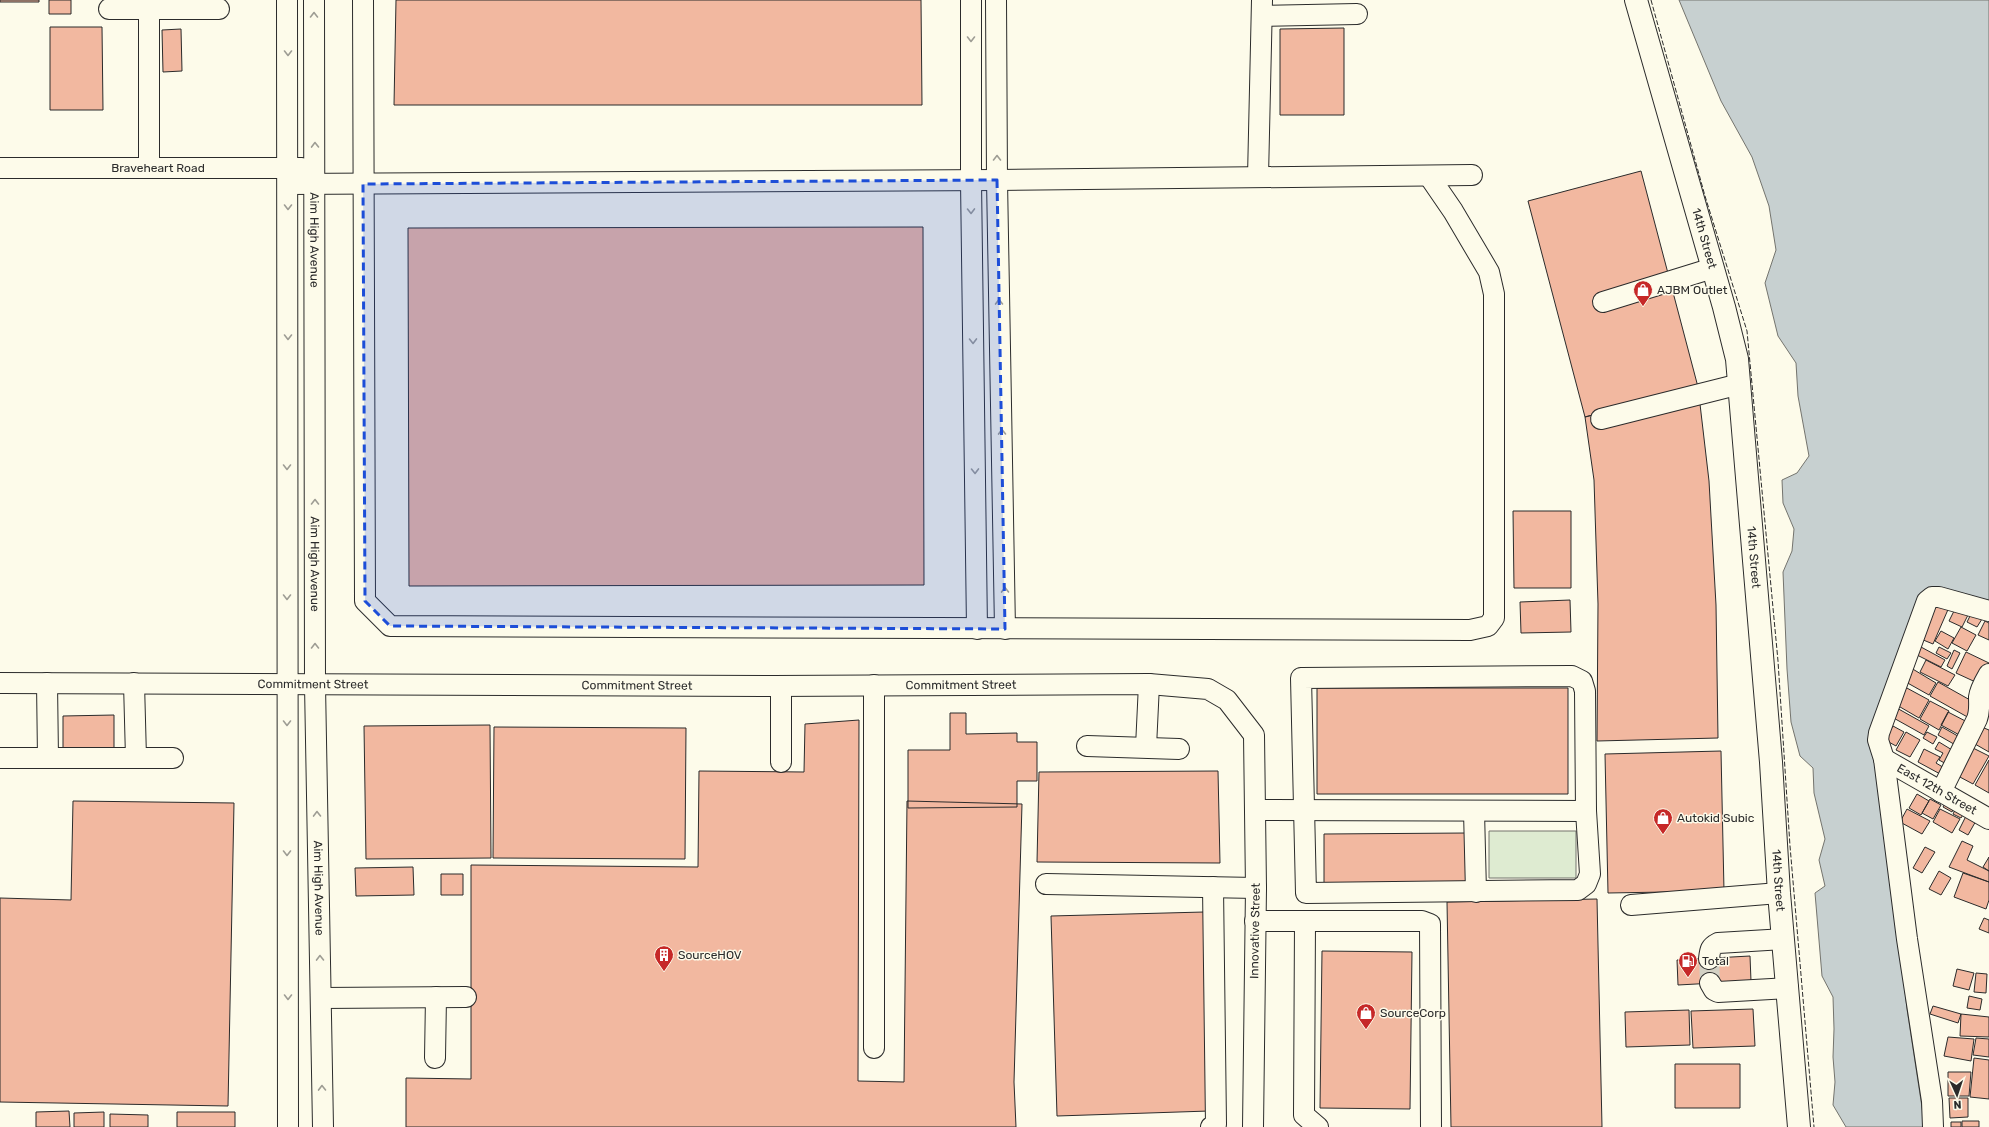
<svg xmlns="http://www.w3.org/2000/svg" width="1989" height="1127" font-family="Rubik,sans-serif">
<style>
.green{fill:#deebd1;stroke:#74746e}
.water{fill:#c7d0d0;stroke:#74746e}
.building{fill:#f2b8a0;stroke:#2b2b2b}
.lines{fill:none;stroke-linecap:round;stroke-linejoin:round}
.minor-tunnel{stroke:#d3d1c4;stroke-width:20;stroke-dasharray:20 10;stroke-linecap:butt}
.minor-casing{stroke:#2b2b2b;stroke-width:22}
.major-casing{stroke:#2b2b2b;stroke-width:24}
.minor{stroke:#fdfbea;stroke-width:20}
.major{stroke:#fdfbea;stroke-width:22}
.fence{stroke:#2b2b2b;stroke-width:1;stroke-dasharray:5 2;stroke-linecap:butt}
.oneway{stroke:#9e9d94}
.marked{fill:#1d4ed8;fill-opacity:0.2;stroke:#1d4ed8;stroke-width:3;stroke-dasharray:8 5;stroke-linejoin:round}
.labels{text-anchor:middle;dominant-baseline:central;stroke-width:3;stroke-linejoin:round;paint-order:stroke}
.street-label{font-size:12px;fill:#2b2b2b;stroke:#fdfbea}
.poi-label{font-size:12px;fill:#2b2b2b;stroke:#fdfbea;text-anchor:start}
</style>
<rect width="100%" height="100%" fill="#fdfbea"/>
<path class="green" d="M1489,831H1576V878H1489Z"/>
<path class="water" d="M1679,0H1989V602L1930,591L1883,726L1900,943L1907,1009L1925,1127H1846L1833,1105L1835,1082L1833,1057L1834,1029L1833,997L1822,976L1815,893L1825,886L1819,860L1825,839L1814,793L1813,768L1800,756L1791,722L1787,669L1783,572L1792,551L1794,529L1783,503L1782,480L1797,473L1809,456L1798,396L1796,363L1778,336L1765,283L1776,250L1769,206L1752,157L1721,101Z"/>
<path class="building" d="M0,0H39V2H0Z
M49,0H71V14H49Z
M396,0H921L922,105H394Z
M50,27H102L103,110H50Z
M1344,28V115H1280V29Z
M181,29L182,71L163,72L162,30Z
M1641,171L1698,387L1585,417L1528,201Z
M923,227L924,585L409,586L408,228Z
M1698,387L1709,481L1716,605L1718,738L1597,741L1598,604L1594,480L1585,417Z
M1513,511H1571V588H1514Z
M1934,597L1950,605L1933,644L1916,637Z
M1570,600L1571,632L1521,633L1520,602Z
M1957,605L1970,611L1962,627L1949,621Z
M1971,614L1982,619L1977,627L1967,622Z
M1985,621L1989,623V640L1978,635Z
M1961,627L1976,635L1967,651L1952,643Z
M1941,631L1954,638L1948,649L1935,641Z
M1921,647L1945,660L1941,667L1917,655Z
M1939,647L1951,653L1947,659L1936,653Z
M1954,650L1960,653L1952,669L1947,666Z
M1966,652L1989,663V671L1982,685L1956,673Z
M1926,660L1955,675L1948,686L1920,672Z
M1911,668L1936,683L1929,695L1904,681Z
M1938,682L1979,705L1971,719L1930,696Z
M1905,687L1929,700L1919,718L1895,704Z
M1317,688H1568V794H1317Z
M1930,701L1949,711L1939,730L1920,719Z
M1895,707L1929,726L1924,735L1890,716Z
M1948,712L1973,725L1965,738L1941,725Z
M950,713H966V734L1017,733V742H1037V781H1017V807L908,808V750H950Z
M114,715V751L63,752V716Z
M859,720L858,1081L904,1082L907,801L1022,804L1014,1082L1016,1127H406V1078L471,1079V865L698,867L699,771L804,772L805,724Z
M490,725L491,858L366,859L364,726Z
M1893,726L1904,732L1896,746L1885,740Z
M494,727L686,728L685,859L493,858Z
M1942,727L1963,739L1959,747L1938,735Z
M1984,728L1989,730V752L1975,744Z
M1906,732L1920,740L1910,757L1896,750Z
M1927,732L1937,737L1933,744L1923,738Z
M1939,742L1957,753L1950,766L1939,760L1943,753L1935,749Z
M1973,748L1989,756L1973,784L1958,776Z
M1924,749L1940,757L1936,763L1946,769L1942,775L1918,762Z
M1721,751L1724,891L1608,893L1605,754Z
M1989,760V793L1975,785Z
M1218,771L1220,863L1037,862L1039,772Z
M1917,794L1929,801L1921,815L1909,808Z
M1930,799L1941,805L1933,819L1922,813Z
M1947,800L1955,804L1952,812L1943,807Z
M73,801L234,803L228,1106L0,1102V898L71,900Z
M1957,806L1966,810L1961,818L1953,814Z
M1907,809L1930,821L1922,834L1900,822Z
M1940,809L1960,819L1952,833L1933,822Z
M1967,814L1977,819L1968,835L1959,830Z
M1466,833V888H1324V834Z
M1962,841L1973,846L1967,860L1989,871V882L1949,867Z
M1925,847L1935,852L1922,873L1913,868Z
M1989,857V871L1983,867Z
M413,867L414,895L356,896L355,868Z
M1939,871L1951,878L1941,895L1929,889Z
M1963,873L1989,882V900L1986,909L1954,897Z
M441,874H463V895H441Z
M1597,899L1602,1127H1451L1447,902Z
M1204,912L1209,1111L1057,1116L1051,916Z
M1984,918L1989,920V933L1979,929Z
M1322,951L1412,952L1410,1109L1320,1108Z
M1750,956L1751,981L1678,985L1677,960Z
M1957,969L1974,973L1969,990L1953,986Z
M1976,973L1987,974L1986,993L1974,992Z
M1969,996L1982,999L1980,1010L1967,1008Z
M1933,1006L1961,1014L1958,1023L1930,1014Z
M1753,1009L1755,1046L1693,1048L1691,1011Z
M1689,1010L1690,1045L1626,1047L1625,1012Z
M1961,1014L1989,1017V1037L1960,1036Z
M1948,1037L1974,1039L1971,1061L1944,1056Z
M1976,1038L1989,1039V1057L1973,1055Z
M1974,1058L1989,1060V1099L1970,1097Z
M1675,1064H1740V1108H1675Z
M1948,1072H1971L1969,1096H1948Z
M1949,1098H1968V1117L1950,1118Z
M69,1111L70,1127H36V1112Z
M104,1112V1127H74V1113Z
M177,1112H235V1127H177Z
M110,1114L148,1115V1127H110Z
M1962,1121H1979V1127H1962Z
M1951,1122H1961V1127H1951Z"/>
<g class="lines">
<path class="minor-tunnel" d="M1709,959L1710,983"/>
<g class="minor-casing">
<g id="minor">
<path d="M287,0L288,1127"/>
<path id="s1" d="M314,0L315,685L323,1127"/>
<path d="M363,0L365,601L390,626L1470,630L1488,626L1494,618V294L1489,272L1453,211L1429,176"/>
<path d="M971,0V181L977,629"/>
<path d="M996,0L997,180L1005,629"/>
<path d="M109,9H219"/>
<path d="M1262,16L1357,14"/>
<path id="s2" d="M0,168H302"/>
<path d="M149,168V8"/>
<path d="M1258,177L1262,0"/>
<path d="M288,184L997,180L1472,175"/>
<path d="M1603,302L1713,268"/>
<path d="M1601,419L1740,384"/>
<path d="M1572,676L1582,681L1585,691L1586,811L1590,874L1586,884L1578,890L1306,893L1301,678Z"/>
<path id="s3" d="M0,683L773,686L1149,684L1208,689L1227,700L1254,735L1256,888L1253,1127"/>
<path d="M47,683L48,758"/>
<path d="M134,683L136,758"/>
<path d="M874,685V1048"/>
<path d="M1087,746L1179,749"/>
<path d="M1146,747L1149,684"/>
<path d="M0,758H173"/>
<path id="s4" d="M1884,759L1989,819"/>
<path d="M781,762V686"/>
<path d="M1941,792L1977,719C1980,711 1979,705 1979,697C1980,689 1985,681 1989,674"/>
<path d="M1255,810L1586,811"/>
<path d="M1474,811L1476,892"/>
<path d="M1046,884L1256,888"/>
<path d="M1631,905L1779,893"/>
<path d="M1255,921H1422L1430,924L1431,1127"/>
<path d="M1305,922L1304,1115L1318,1127"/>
<path d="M1709,959C1710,950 1710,947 1718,943L1783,939"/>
<path d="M1710,983L1714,990L1718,992L1788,988"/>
<path d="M321,998L466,997"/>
<path d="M435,1058L436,997"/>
<path d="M1211,1127L1216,1124L1213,887"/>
<path d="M1933,1127L1932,1101L1907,939L1884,759L1878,740L1879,733L1927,601L1932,597H1939L1989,611"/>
</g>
</g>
<g class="major-casing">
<g id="major">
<path id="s5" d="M1636,0L1724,307L1737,359L1771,762L1779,893L1799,1127"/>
</g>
</g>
<use href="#minor" class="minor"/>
<use href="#major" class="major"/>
<path class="fence" d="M1651,0L1705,196L1747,331L1778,661L1790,846L1814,1127"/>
</g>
<defs><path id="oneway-chevron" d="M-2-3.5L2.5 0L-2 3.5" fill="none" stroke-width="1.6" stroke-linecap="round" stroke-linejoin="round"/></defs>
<g class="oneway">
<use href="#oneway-chevron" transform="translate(314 15) rotate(-90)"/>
<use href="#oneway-chevron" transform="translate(971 39) rotate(90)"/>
<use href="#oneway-chevron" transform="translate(288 53) rotate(90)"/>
<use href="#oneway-chevron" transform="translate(315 145) rotate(-91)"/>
<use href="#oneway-chevron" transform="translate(997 158) rotate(-90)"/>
<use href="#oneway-chevron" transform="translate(288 207) rotate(90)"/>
<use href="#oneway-chevron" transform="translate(971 211) rotate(89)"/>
<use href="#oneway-chevron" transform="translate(999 302) rotate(-91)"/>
<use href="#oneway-chevron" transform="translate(288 337) rotate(90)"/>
<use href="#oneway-chevron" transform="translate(973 341) rotate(89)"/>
<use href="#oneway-chevron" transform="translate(1002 432) rotate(-91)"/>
<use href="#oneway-chevron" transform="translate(287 467) rotate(90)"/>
<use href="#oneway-chevron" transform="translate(975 471) rotate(89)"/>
<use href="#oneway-chevron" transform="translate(315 502) rotate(-90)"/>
<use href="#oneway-chevron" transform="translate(1005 590) rotate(-91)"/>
<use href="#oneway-chevron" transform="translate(287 597) rotate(90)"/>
<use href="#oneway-chevron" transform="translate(315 646) rotate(-90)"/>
<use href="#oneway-chevron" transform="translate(287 723) rotate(90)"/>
<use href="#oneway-chevron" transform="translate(317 814) rotate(-91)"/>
<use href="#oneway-chevron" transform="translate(287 853) rotate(90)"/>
<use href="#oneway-chevron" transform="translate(320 958) rotate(-91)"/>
<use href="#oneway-chevron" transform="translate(288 997) rotate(90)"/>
<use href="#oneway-chevron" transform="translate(322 1088) rotate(-91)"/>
</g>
<path class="marked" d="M997,180L1005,629L390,626L365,601L363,184Z"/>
<defs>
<g id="shop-pin" transform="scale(1)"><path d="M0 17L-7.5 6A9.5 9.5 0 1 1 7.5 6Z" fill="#c62828" stroke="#fdfbea"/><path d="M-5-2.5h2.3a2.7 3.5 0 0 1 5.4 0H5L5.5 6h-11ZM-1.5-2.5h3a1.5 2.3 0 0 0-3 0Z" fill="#fff"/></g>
<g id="building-pin" transform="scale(1)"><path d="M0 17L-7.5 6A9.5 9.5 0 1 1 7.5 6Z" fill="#c62828" stroke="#fdfbea"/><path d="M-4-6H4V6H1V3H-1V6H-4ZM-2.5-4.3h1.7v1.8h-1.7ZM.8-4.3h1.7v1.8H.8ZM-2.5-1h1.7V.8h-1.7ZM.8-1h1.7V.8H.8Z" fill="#fff"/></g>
<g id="fuel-pin" transform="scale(1)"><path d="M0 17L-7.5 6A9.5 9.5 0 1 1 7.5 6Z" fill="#c62828" stroke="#fdfbea"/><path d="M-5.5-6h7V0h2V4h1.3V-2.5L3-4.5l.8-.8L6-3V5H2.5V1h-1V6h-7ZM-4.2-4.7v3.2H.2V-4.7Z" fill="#fff"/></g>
</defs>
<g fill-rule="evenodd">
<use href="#shop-pin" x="1643" y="290"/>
<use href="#shop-pin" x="1663" y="818"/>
<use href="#building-pin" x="664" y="955"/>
<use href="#fuel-pin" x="1688" y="961"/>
<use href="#shop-pin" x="1366" y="1013"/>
</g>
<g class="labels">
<g class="street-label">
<text stroke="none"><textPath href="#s2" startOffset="158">Braveheart Road</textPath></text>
<text stroke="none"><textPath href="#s5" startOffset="248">14th Street</textPath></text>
<text stroke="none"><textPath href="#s1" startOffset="240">Aim High Avenue</textPath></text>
<text stroke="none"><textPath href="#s5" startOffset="572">14th Street</textPath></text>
<text stroke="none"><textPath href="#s1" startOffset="564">Aim High Avenue</textPath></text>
<text stroke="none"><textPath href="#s3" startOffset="313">Commitment Street</textPath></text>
<text stroke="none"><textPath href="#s3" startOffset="961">Commitment Street</textPath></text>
<text stroke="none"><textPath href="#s3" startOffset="637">Commitment Street</textPath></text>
<text stroke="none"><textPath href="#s4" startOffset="61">East 12th Street</textPath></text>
<text stroke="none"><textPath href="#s5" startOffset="896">14th Street</textPath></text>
<text stroke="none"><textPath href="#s1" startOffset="888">Aim High Avenue</textPath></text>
<text transform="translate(1255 931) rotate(-89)">Innovative Street</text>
</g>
<g class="poi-label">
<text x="1657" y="290">AJBM Outlet</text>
<text x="1677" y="818">Autokid Subic</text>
<text x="678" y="955">SourceHOV</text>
<text x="1702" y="961">Total</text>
<text x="1380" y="1013">SourceCorp</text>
</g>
</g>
<g transform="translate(1957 1095) rotate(177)" stroke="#fdfbea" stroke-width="3" paint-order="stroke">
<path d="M0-3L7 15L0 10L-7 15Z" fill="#2b2b2b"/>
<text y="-6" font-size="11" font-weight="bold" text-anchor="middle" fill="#2b2b2b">N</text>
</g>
</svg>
